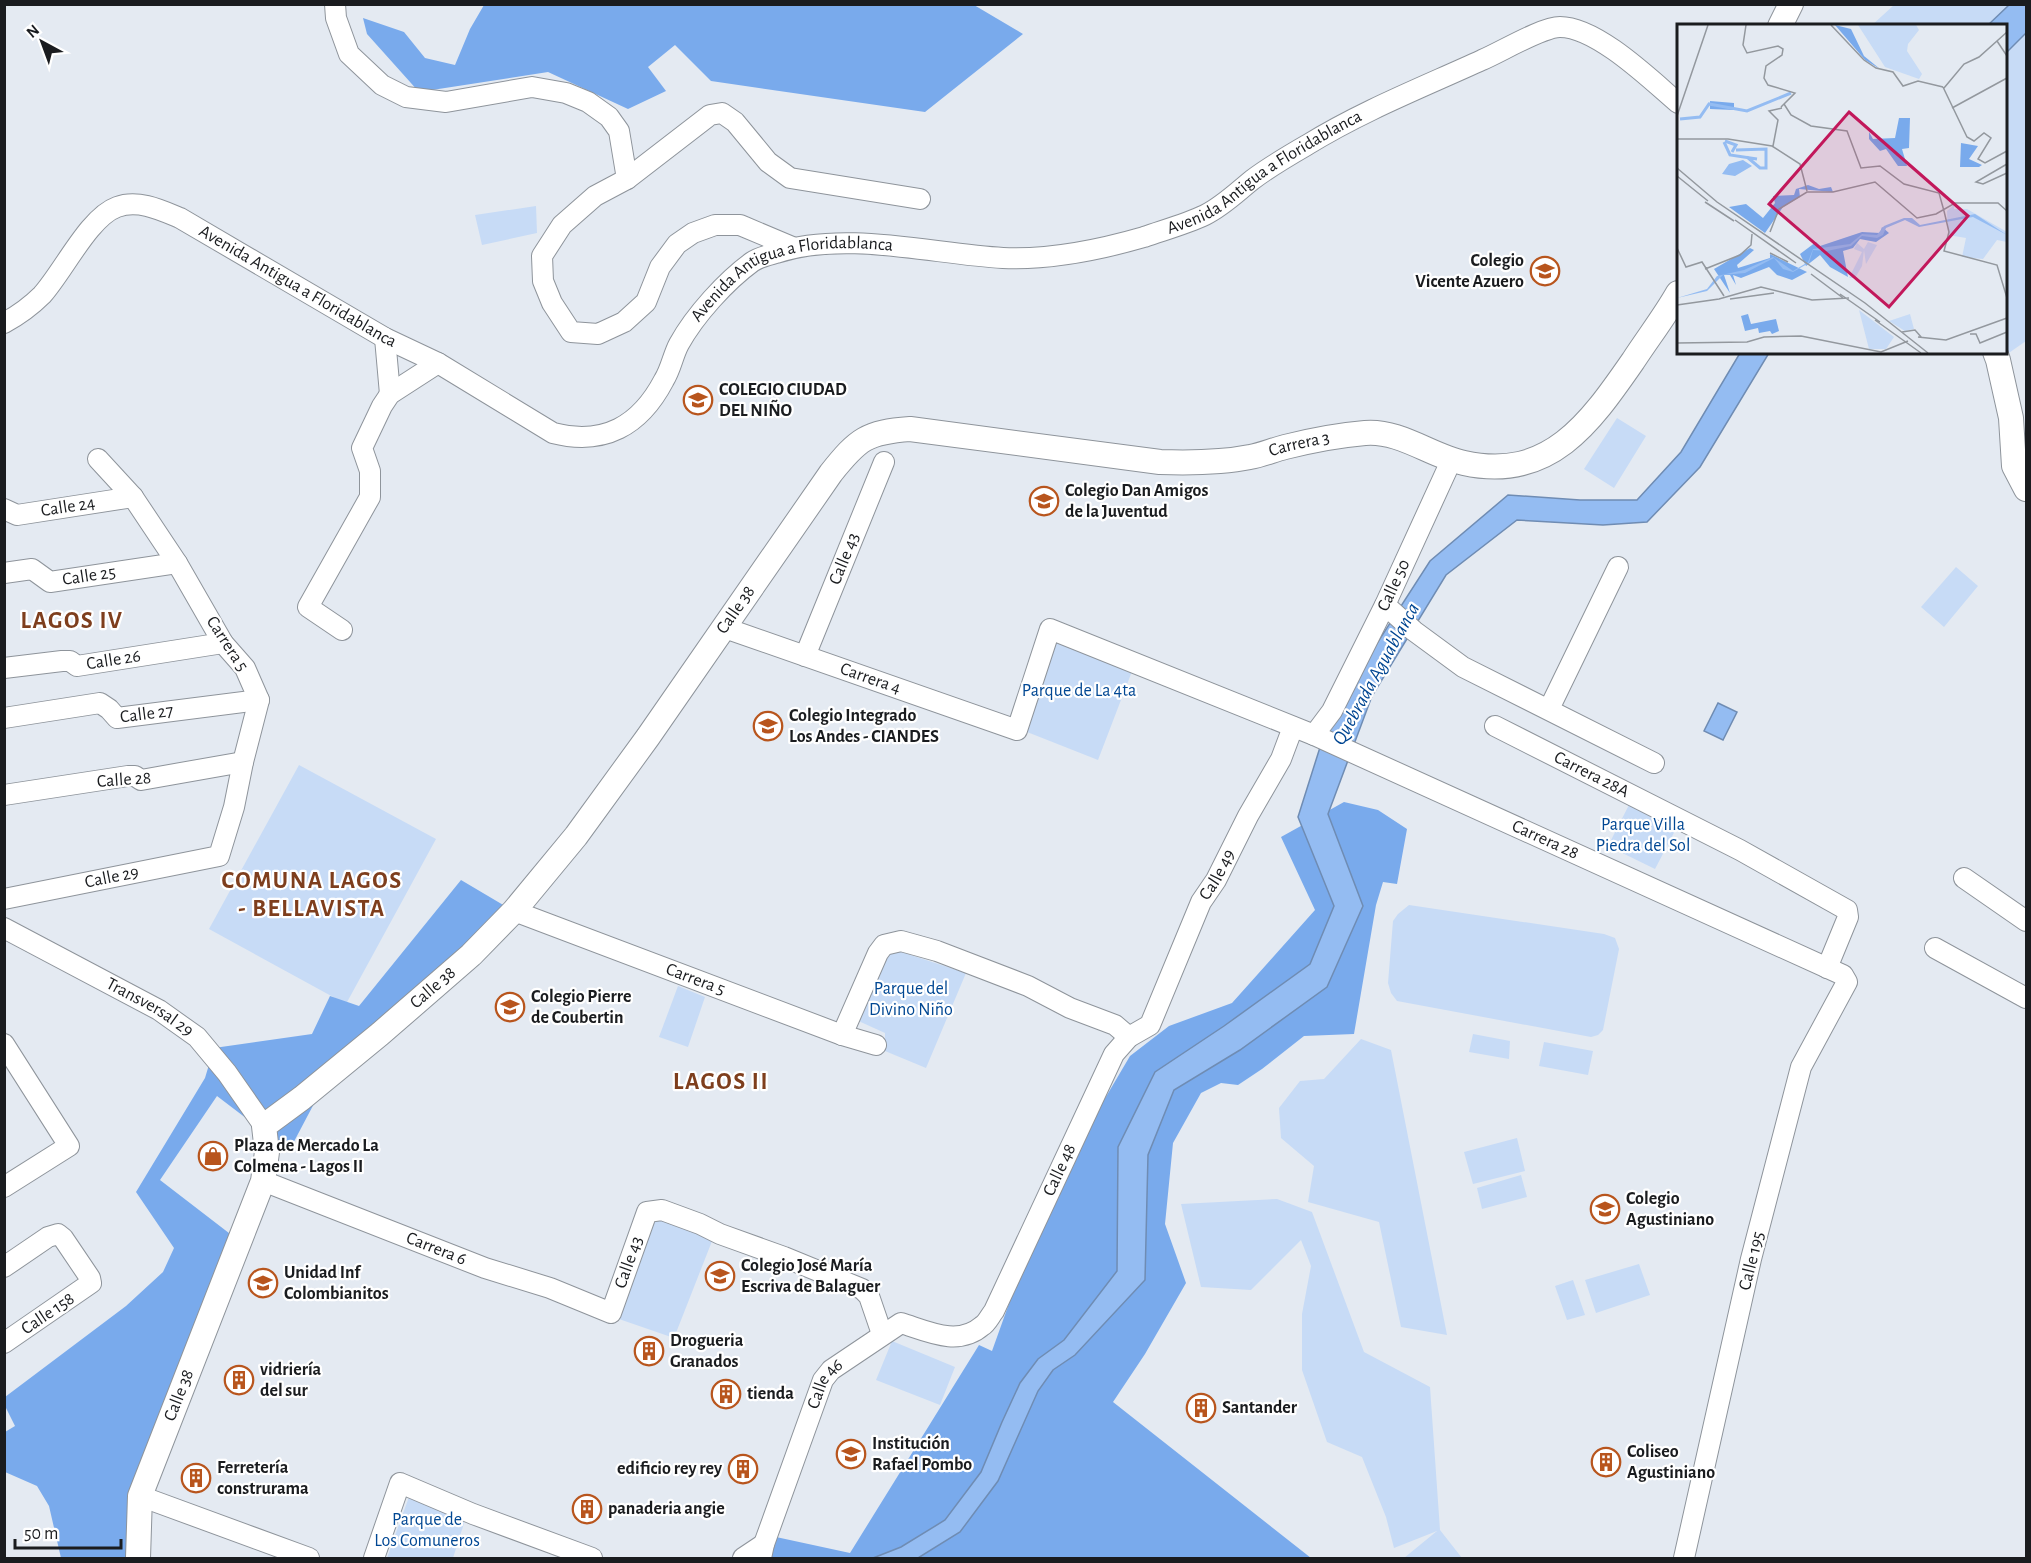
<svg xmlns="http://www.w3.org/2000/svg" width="2031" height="1563" font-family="'Alegreya Sans',sans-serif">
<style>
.green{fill:#c7dbf6}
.forest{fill:#79aaec}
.water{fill:#94bcf2;stroke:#6f8cb3;stroke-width:1.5}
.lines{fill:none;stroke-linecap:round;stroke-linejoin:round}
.minor-casing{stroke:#8e949b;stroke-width:22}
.major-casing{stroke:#8e949b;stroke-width:26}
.minor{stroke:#fff;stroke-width:20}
.major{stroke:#fff;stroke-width:24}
.labels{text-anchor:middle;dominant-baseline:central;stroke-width:4.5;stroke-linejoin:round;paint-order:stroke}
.street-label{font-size:18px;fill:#1a1c1f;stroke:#fff}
.poi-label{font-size:18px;font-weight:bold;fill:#1a1c1f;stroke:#fff;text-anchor:start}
.park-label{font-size:18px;fill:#004793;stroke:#fff}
.water-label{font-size:20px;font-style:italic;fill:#004692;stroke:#fff}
.district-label{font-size:24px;font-weight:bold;letter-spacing:1.5px;fill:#7e3e1d;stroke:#fff}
.inset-river{fill:none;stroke:#94bcf2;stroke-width:3}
.inset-road{fill:none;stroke:#93989e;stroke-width:1.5}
.view{fill:#c2185b;fill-opacity:0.15;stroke:#c2185b;stroke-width:3}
.inset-edge{fill:none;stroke:#1a1c1f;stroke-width:3}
</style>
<rect width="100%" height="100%" fill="#e4eaf2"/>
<path class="green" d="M1894,5H2026V341L2003,357L2006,352V26H1871Z
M536,206L537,233L482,245L475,215Z
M1617,418L1646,436L1614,488L1584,469Z
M1956,567L1978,586L1944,627L1921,607Z
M1052,636L1134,666L1098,760L1022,730Z
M299,765L436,839L346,1004L209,929Z
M1631,801L1678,825L1655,869L1608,846Z
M1409,905L1604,934L1615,938L1619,949L1603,1030L1598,1035L1591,1037L1397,1001L1391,993L1388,983L1393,921L1398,914Z
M889,948L966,973L926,1068L885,1051V1033L854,1019Z
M678,986L705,997L688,1047L659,1037Z
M1473,1034L1510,1041L1509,1059L1469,1052Z
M1361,1039L1391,1050L1447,1335L1401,1327L1379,1222L1308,1202L1314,1166L1281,1138L1279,1108L1300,1081L1324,1079Z
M1544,1042L1593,1051L1588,1075L1539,1066Z
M1517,1138L1525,1171L1473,1184L1464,1152Z
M1521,1175L1527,1197L1482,1209L1477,1188Z
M1277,1199L1312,1212L1364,1352L1430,1387L1440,1530L1462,1558H1404L1437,1531L1394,1548L1386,1517L1362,1457L1327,1442L1302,1370V1314L1311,1266L1301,1240L1251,1290L1201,1287L1181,1204Z
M653,1215L714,1236L674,1338L616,1318Z
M1639,1264L1650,1295L1596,1313L1585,1280Z
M1573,1280L1585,1315L1567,1320L1555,1286Z
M892,1341L955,1367L940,1405L876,1380Z
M410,1494L466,1517L453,1558H387Z"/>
<path class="forest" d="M484,5H974L1023,34L925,112L711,81L675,45L648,67L666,91L628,109L548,72L419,92L367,34L363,18L404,32L425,58L455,65L470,29Z
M1344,802L1378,810L1407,829L1397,884L1383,882L1376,905L1354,1034L1304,1036L1262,1069L1238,1085L1221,1083L1201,1093L1173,1143L1165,1224L1186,1283L1145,1354L1113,1402L1311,1558H771L776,1537L850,1553L979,1345L992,1351L1016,1284L1074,1151L1130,1056L1169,1026L1232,1003L1315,910L1281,837Z
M461,880L520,915L317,1098L289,1151L217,1096L160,1180L238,1240L153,1481L144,1558H61L49,1506L37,1486L5,1472V1432L15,1426L5,1406V1397L126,1306L163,1272L174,1248L136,1192L205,1078L214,1048L312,1034L330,996L359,1006Z"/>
<path class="water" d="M2009,5H2026V33L2006,53V26L1988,25Z
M1740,353H1769L1700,467L1647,522L1603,525L1517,520L1446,575L1372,696L1328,814L1363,906L1327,987L1240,1050L1174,1090L1148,1155L1145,1280L1075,1355L1053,1370L1038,1391L998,1481L960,1532L918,1558H873L901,1547L945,1520L981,1472L1002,1422L1020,1383L1038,1359L1064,1340L1117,1271L1118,1147L1155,1072L1224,1026L1310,964L1334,906L1298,817L1322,741L1352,682L1430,561L1508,495L1580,500H1637L1681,452Z
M1718,703L1737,712L1723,740L1704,731Z"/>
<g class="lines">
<g class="minor-casing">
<g id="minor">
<path d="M335,4L336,18L349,54L382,85L406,97L446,102L532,87L566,93L588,102L609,117L619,131L627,179"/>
<path d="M792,247L740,225H715L693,233L677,244L660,267L646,302L624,322L598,334L571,332L552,303L543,281L542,256L562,225L595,196L627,179L710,115L722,113L735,122L768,162L790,178L920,199"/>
<path id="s1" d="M4,323C17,316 32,305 42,295C63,272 89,217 117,207C138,199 161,210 180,218L385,338L438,363L553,433C604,446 640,426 664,380C671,369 673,355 679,344C695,315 726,281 752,262C759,257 769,255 776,253C845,230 932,254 1003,258C1050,260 1099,250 1144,237C1164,230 1186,224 1205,215C1223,206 1236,193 1252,180C1269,167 1288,156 1307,145C1362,111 1423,87 1482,60C1501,52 1542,27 1560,27C1597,27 1651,80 1678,103"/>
<path d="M385,338L390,394"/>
<path id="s2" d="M4,509L17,515L133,497"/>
<path id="s3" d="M4,573L32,569L50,582L177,563"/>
<path d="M1385,605L1414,631L1463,667L1654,763"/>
<path id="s4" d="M725,628L1017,730L1050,629L1314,735L1843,975L1847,982L1801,1067L1751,1259L1684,1558"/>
<path d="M342,630L308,607L370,497V471L362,448L382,406L390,394L438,363"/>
<path id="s5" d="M805,656L884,462"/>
<path id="s6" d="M4,668L62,661H70L77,666L223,643"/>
<path d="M1549,709L1618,567"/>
<path id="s7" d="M4,718L100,703L109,709L117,718L259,700"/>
<path id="s8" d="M1495,726L1740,850L1847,910L1848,917L1827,968"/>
<path id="s9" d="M1314,735L1332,711L1385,605L1451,461"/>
<path d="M4,795L128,776H135L141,780L243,762"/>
<path d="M1964,878L2026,921"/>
<path id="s10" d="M4,899L219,856L234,807L243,762L259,700L245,668L223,643L177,563L133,497L98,459"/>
<path id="s11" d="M514,911L842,1035L876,1045"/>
<path id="s12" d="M4,928L159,1010L197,1037L227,1073L264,1126"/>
<path d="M1935,948L2026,998"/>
<path d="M842,1035L878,953L884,945L901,941L937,951L1028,986L1070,1008L1115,1025L1129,1037"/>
<path d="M4,1044L69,1146L4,1187"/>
<path id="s13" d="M263,1181L485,1268L550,1288L611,1313L647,1212L662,1210L700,1224L720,1234L784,1257L862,1289L869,1296L882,1334"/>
<path d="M4,1267L48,1237L58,1234L63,1238L90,1278L91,1283L4,1343"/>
<path d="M140,1496L309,1558"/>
<path d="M374,1558L400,1483L473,1514L592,1558"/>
<path d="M743,1558L764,1544"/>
<path id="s14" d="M761,1558L764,1544L823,1380L831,1370L901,1323C927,1331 958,1347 982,1326C987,1323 990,1316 994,1311L1114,1054L1129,1037L1150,1025L1201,902L1216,880L1248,816L1281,759L1293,727"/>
</g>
</g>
<g class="major-casing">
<g id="major">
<path d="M1780,26L1791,4"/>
<path d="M1995,352L1998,360L2011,418L2014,466L2026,489"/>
<path id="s15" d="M138,1558L140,1496L263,1181L267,1152L264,1126L302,1098L380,1034L471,955L514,911L576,836L648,737L831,473C858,439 867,432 910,429L1160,462C1190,463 1220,463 1250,457C1262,455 1273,450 1285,447C1309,441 1341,435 1365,433C1400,430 1431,456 1464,463C1549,482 1590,423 1633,361C1648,338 1665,316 1678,293"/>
</g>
</g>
<use href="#minor" class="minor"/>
<use href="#major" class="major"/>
</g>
<defs>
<g id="school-ring" transform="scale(1.5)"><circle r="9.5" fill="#fff" stroke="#b8551d" stroke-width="1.5"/><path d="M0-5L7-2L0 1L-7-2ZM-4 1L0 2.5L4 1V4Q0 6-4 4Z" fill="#b8551d"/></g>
<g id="shop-ring" transform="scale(1.5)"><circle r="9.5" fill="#fff" stroke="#b8551d" stroke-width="1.5"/><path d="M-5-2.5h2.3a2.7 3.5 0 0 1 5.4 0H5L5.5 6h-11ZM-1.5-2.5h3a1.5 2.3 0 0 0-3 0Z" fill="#b8551d"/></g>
<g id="building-ring" transform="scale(1.5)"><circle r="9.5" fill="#fff" stroke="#b8551d" stroke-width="1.5"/><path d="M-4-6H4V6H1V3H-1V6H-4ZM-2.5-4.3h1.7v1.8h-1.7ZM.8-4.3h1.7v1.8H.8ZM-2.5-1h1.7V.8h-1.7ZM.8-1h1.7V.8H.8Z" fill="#b8551d"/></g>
</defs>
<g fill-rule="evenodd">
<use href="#school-ring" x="1545" y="271"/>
<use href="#school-ring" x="698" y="400"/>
<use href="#school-ring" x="1044" y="501"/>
<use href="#school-ring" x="768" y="726"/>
<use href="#school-ring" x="510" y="1007"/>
<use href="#shop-ring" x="213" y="1156"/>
<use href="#school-ring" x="1605" y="1209"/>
<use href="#school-ring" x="720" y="1276"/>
<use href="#school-ring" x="263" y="1283"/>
<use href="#building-ring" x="649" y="1351"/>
<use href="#building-ring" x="239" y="1380"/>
<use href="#building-ring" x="726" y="1394"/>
<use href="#building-ring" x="1201" y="1408"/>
<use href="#school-ring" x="851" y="1454"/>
<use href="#building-ring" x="1606" y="1462"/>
<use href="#building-ring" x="743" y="1469"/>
<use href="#building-ring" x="196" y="1478"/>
<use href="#building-ring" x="587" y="1509"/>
</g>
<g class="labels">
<g class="street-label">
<text stroke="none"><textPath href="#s1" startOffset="1480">Avenida Antigua a Floridablanca</textPath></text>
<text stroke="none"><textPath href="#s1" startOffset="366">Avenida Antigua a Floridablanca</textPath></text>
<text stroke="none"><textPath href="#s1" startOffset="976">Avenida Antigua a Floridablanca</textPath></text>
<text stroke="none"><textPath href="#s15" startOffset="1815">Carrera 3</textPath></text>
<text stroke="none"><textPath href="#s2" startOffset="66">Calle 24</textPath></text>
<text stroke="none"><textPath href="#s5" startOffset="105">Calle 43</textPath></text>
<text stroke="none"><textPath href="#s3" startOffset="90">Calle 25</textPath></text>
<text stroke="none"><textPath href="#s9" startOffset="170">Calle 50</textPath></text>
<text stroke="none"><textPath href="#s15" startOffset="1160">Calle 38</textPath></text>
<text transform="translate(227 644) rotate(57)">Carrera 5</text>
<text stroke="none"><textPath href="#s6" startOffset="112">Calle 26</textPath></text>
<text stroke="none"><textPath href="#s4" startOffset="154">Carrera 4</textPath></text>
<text stroke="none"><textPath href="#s7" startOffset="150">Calle 27</textPath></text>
<text stroke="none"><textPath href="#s8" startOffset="108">Carrera 28A</textPath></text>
<text transform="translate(124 780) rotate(-4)">Calle 28</text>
<text stroke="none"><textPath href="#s4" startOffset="954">Carrera 28</textPath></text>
<text stroke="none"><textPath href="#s14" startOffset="886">Calle 49</textPath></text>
<text stroke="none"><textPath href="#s10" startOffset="110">Calle 29</textPath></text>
<text stroke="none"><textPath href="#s11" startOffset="194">Carrera 5</textPath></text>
<text stroke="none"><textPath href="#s15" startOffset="674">Calle 38</textPath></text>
<text stroke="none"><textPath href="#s12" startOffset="166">Transversal 29</textPath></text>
<text stroke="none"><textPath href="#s14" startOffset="546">Calle 48</textPath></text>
<text stroke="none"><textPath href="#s13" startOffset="186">Carrera 6</textPath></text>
<text transform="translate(1752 1261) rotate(-76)">Calle 195</text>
<text stroke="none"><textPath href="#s13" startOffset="426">Calle 43</textPath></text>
<text transform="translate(48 1314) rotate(-34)">Calle 158</text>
<text stroke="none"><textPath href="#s14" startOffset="186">Calle 46</textPath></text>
<text stroke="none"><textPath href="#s15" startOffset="170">Calle 38</textPath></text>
</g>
<g class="poi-label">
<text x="1524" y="261" text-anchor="end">Colegio<tspan x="1524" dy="21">Vicente Azuero</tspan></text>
<text x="719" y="390">COLEGIO CIUDAD<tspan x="719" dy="21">DEL NIÑO</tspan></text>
<text x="1065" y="491">Colegio Dan Amigos<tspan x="1065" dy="21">de la Juventud</tspan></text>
<text x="789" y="716">Colegio Integrado<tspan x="789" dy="21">Los Andes - CIANDES</tspan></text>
<text x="531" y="997">Colegio Pierre<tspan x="531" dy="21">de Coubertin</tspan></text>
<text x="234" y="1146">Plaza de Mercado La<tspan x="234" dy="21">Colmena - Lagos II</tspan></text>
<text x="1626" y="1199">Colegio<tspan x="1626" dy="21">Agustiniano</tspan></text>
<text x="741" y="1266">Colegio José María<tspan x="741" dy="21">Escriva de Balaguer</tspan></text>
<text x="284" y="1273">Unidad Inf<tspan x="284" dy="21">Colombianitos</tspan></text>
<text x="670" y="1341">Drogueria<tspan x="670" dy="21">Granados</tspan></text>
<text x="260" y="1370">vidriería<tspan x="260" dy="21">del sur</tspan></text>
<text x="747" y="1394">tienda</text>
<text x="1222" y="1408">Santander</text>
<text x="872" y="1444">Institución<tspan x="872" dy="21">Rafael Pombo</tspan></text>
<text x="1627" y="1452">Coliseo<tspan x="1627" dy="21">Agustiniano</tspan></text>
<text x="217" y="1468">Ferretería<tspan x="217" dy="21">construrama</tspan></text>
<text x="722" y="1469" text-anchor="end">edificio rey rey</text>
<text x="608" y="1509">panaderia angie</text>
</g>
<g class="park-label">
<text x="1079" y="691">Parque de La 4ta</text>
<text x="1643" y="825">Parque Villa<tspan x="1643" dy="21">Piedra del Sol</tspan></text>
<text x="911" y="989">Parque del<tspan x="911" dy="21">Divino Niño</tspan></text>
<text x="427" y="1520">Parque de<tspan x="427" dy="21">Los Comuneros</tspan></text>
</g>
<g class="water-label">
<text transform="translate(1376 674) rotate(-61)">Quebrada Aguablanca</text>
</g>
<g class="district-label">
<text x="72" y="621">LAGOS IV</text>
<text x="312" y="881">COMUNA LAGOS<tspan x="312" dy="28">- BELLAVISTA</tspan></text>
<text x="721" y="1082">LAGOS II</text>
</g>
</g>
<g transform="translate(1677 24)">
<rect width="330" height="330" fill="#e4eaf2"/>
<path d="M181,1H239L242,6L231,20L230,27L245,50L242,55L208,43ZM277,181V185H290L330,208V218L320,216L306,235L285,233L289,214L271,211L270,187ZM191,218L200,221L189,240L187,226L185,242L178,254H172L185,228L177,225L180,219L187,225ZM182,286L217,313L209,325H192ZM233,290L237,305L228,307L212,297Z" fill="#c7dbf6"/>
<path d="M158,1L174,5L187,32L203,45L188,36ZM33,77L57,79V86L33,85ZM222,94H233L232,124L225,125L230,142H221L209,125L203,127L192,115V108L196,115L218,114ZM284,119L301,122L292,135L305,141L302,143H283ZM131,161L142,165L154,163L156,168L122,165L123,173L106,183L88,209L52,183L69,180L86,194L98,179L96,172L117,171L119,165ZM205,203L212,209L199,218L183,215L176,224L166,227L171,253L153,243L143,231L129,242L123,230L139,218L143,222L185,208L203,209ZM73,224L77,226L60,241L61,244L93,234V230L130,248L115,256L100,251L92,243L64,254L56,251L59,261L53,251H47L53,269L37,245ZM71,290L74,300L99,295L102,307L95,310L93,307L82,309L81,304L68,307L64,292Z" fill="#79aaec"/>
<path d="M66,136L75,142L58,152L45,150L52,140ZM298,190L330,211L296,193L242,203L228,196L209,204L206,211L200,214L185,212L174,222L150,227L136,226L132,239L116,248L106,245L97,234L68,249L46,251L30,267L0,274L30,265L40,252L67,246L96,233L116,247L131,238L136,225L173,220L185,210L200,211L207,202L227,194H235L243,201Z" fill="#94bcf2"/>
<path class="inset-river" d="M3,95L23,93L32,80L70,87L114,69M48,117L59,121L55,128M47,118L53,131L80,135M59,126L89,125V144H83L70,133"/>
<path class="inset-road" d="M69,1L66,21L70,29L101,22L106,25L105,31L89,42L87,54L91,61L118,69L104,83M154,1L187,36L199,44L216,48L226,62L241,57L266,63M320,17L330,32M266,63L290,113L297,117L307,109L314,114L301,135L308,139L330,127M267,64L287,40L302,33L330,8M107,80L114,91L134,102L170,107L184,144L203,142L227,160L262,169L267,187M275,84L330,54M0,92L31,1M0,115H51L95,122L123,140L130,167M96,122L101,96L92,87L105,84M330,140L299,158L306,160L330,149M0,144L40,178L188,279L251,329M0,152L31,177M28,178L57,197M267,187L272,208L267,227L320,241L330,274M58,196L119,239M93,208L102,185L130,168H156L198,158L240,194L259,190L278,179H321L330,187M0,224L9,243L25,238L47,272M93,229L111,238M28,245L63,231L74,221L75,210M134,250L166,274M163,270L203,298M53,275L97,269M0,281L42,275L84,263L135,276L172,274M198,296L244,329M225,308L238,306L245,314M293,310H299L303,319L330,308M241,313L269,316L330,294M0,319L70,318L87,313L124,312L204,328L231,317"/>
<path class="view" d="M172,88L291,192L212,283L92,180Z"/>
<rect width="330" height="330" class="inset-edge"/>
</g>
<rect width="2031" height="1563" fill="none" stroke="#1a1c1f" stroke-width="12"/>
<g transform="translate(42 42) rotate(319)" stroke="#ffffff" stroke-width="4.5" paint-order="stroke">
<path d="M0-4.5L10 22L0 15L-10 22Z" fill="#1a1c1f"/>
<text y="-9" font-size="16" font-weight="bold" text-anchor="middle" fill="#1a1c1f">N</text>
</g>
<path d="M15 1539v9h106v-9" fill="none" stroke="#1a1c1f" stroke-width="3"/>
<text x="24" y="1539" font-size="18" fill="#1a1c1f" stroke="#ffffff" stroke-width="4.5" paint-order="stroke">50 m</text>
</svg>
